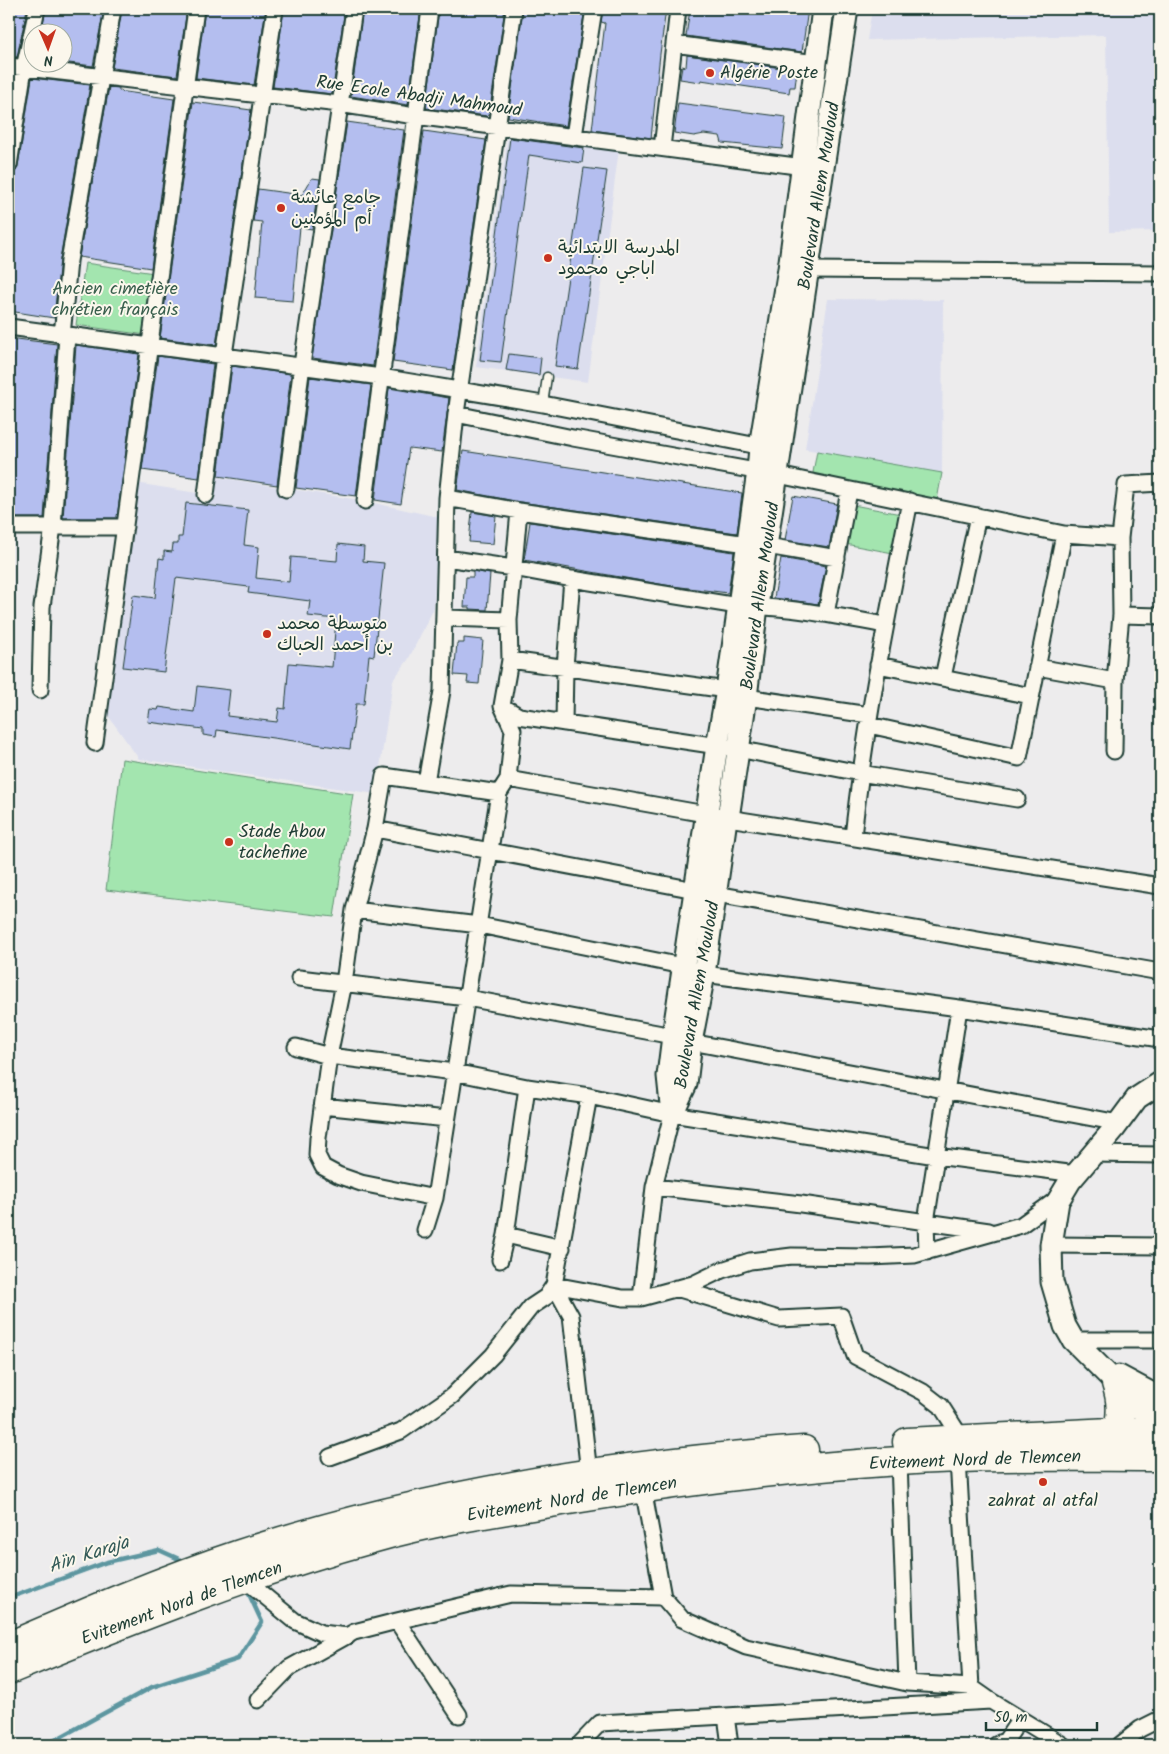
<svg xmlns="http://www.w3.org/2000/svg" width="1169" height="1754" font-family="Kalam,'Playpen Sans Arabic',sans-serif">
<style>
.built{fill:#dcdeee}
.green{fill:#a3e5af;stroke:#619172}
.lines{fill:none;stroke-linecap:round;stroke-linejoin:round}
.stream{stroke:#5d96a0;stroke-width:4.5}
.building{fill:#b4beef;stroke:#1f3d34}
.lane-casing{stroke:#1f3d34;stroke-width:11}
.street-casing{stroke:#1f3d34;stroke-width:19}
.secondary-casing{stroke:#1f3d34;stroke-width:25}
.highway-casing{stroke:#1f3d34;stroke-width:31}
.lane{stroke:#fbf7ec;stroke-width:8}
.street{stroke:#fbf7ec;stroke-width:15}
.secondary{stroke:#fbf7ec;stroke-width:21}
.highway{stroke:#fbf7ec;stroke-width:28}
.poi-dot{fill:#c8321e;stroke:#fbf7ec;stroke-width:2}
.labels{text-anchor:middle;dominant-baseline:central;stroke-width:4;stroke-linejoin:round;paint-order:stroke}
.poi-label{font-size:18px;fill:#1f3d34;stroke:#fbf7ec;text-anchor:start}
.street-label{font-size:18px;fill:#1f3d34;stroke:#fbf7ec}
.park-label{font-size:18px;fill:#395f4d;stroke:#fbf7ec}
.water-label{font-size:19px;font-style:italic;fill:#345b58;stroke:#fbf7ec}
</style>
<rect width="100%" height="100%" fill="#edeced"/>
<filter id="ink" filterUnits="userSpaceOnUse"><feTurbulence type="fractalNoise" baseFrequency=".02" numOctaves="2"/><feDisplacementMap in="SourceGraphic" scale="10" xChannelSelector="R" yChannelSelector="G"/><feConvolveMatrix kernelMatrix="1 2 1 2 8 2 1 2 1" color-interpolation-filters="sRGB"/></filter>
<g filter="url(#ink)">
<path class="built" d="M872,9H1160V231L1109,232L1106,35L867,40Z
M508,134L619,149L588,382L476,367Z
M828,299L943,300L942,473L805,449Z
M212,476L365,501L438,517L434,608L408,660L393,680L376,794L139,759L102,707L136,483L209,495Z"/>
<path class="green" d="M85,263L154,273L146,335L76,325Z
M817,451L942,473L937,500L812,478Z
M853,505L901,514L893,553L845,544Z
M122,759L353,794L334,917L106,890Z"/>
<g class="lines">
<path class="stream" d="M9,1598L107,1562L159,1550L179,1559
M46,1745L152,1687L238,1659L262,1622L249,1594"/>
</g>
<path class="building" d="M9,9H27L17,57H9Z
M46,9H104L93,66L61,62H62V32H41Z
M122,9H187L177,76L112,68Z
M205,9H266L254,85L196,78Z
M284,9H345L332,94L273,87Z
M363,9H421L408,105L351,96Z
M439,9H505L489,115L488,114L487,116L426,108Z
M523,9H585L566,126L508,117Z
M603,9H666L660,54L651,138L592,130L605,23L601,22Z
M690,9H808L802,52L686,36Z
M687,55L797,70L795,87H790L789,93L701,80L700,82L680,79L682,66L686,67Z
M9,75L13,76L9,105Z
M32,78L90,85L60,259L54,318L9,311V197L11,181L9,180V174L16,171L18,166Z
M109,87L119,88V91L174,99L151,268L79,257Z
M193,102L251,110L216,345L160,338Z
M678,103L786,117L782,149L722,143L720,136L704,134L694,136L674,133Z
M347,122L404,130L373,366L312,358Z
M424,131L486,140L453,370L393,362Z
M510,138L584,148L582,163L529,155L501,362L480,360Z
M584,168L607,171L578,369L555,366Z
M312,178L320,179L312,229L300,227L293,301L255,298L262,222L253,221L258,189L302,195Z
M9,338L57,344L44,518H9Z
M76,345L139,354L117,518H63Z
M509,354L541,358L539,375L506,370Z
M158,356L213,364L199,478L142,470Z
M232,366L291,374L277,485L218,476Z
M310,377L371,385L356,496L296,488Z
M389,388L449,398L442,452L409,448L401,504L375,500Z
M463,451L742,493L737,533L520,502L457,490Z
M793,496L837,504L829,547L785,540Z
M186,503L248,510L244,545L259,547L256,578L289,582L291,557L337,561L338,544L364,547L363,561L384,563L374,656L369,655L364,704H356L350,749L217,730L216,737L203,735V729L148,722L150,709L158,710L159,707L194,712L197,686L230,690L227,716L277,722L279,708L285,709L289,663L332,667L336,619L308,616L310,601L248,593L249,587L176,578L164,672L123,667L133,595L155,598L159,558L164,559V551L172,552L173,544H178V537H182Z
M472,512L496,516L493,544L469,542Z
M530,522L734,552L728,593L665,585L524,560Z
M781,558L826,566L818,604L774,598Z
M473,571L490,574L487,610L470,609V607H464L466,577H473Z
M464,638L483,640L479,684L467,683L468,676L454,675L457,643H464Z"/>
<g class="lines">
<g class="lane-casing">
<path id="lane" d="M543,404L547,377"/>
</g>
<g class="street-casing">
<path id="street" d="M674,44L816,63
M9,66L339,104L415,116L811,168
M574,136L594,9
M662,148L678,9
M9,165L24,68L37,9
M809,270L1160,273
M9,327L381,377L543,404L768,448
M62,336L69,261L113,9
M456,414L573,438L778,475L1064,534L1019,758L869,725
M286,489L302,365L354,9
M206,495L224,355L275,9
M447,498L519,511L747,544L767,546L837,558
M365,501L430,9
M9,527H125
M1064,534L1120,538
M446,558L513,568L572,579L738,606C788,606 837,616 885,625
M826,614L849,491
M1121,615L1160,616
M445,618L509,620
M510,660L727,690L746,697L869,715
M878,665L1031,696
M1037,667L1115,681
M943,677L978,516
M40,690L42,607L53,526L67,336
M502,706L519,716L738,749L860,773L1017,799
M564,723L565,667L572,579
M95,743L196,9
M1114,751L1115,681L1121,615L1120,538L1126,485L1160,483
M508,779L728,818L1160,886
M426,782L442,691L447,498L456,414L514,9
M375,829L716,894L1160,972
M853,837C865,724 888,613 910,501
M354,910L479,925L682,966L704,974L959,1008L1160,1039
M299,978L467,998L673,1036L691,1042L1119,1123
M296,1047L329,1056L454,1072L527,1087L589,1096L672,1114L936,1156L1076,1174
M322,1106L447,1119
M1092,1154L1160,1155
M654,1187L801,1204L989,1231
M435,1198L361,1183L338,1175L323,1167L317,1155L318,1138L329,1056L344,983L354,910L375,829L384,776L499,793
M425,1230L435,1198L499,793L508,779L513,730L502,706L510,660L509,620L519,511
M506,1235L562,1248
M1051,1245L1160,1246
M927,1252L926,1222L959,1008
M500,1260L506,1235L527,1087
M554,1285L623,1298H641L693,1284L722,1270L750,1261L792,1256L870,1257L914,1255L1021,1225L1060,1197
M554,1285L571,1316L589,1473
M676,1288L779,1319L841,1316L855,1356L923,1392L941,1406L962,1439
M641,1298L654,1187L672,1114
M1073,1340H1160
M330,1457L401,1431L452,1396L493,1355L531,1307L546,1297L554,1285L589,1096
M958,1459L971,1687
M899,1461L907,1683
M643,1488L663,1597L682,1619L746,1647L907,1683L971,1687L991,1701
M244,1579L295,1621L321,1633L348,1636
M397,1621L459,1715
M258,1700L289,1668L354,1632L397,1621L511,1594L663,1597
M726,1716L730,1745
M579,1745L600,1723L991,1701L1063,1745
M996,1745L1006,1740L1020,1719
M1120,1745L1140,1729L1160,1719"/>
</g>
<g class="secondary-casing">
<path id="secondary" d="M1160,1083L1137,1098L1114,1129L1070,1181L1058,1201L1051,1245L1052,1282L1065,1326L1073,1340L1148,1415L1160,1424
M672,1114L686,1084L691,1042L704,974L726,819L728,818L746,697L757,606L847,9
M672,1114L668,1076L673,1036L717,746L727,690L758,471L760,447L789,269L823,9
M1119,1376L1160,1398"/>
</g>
<g class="highway-casing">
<path id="highway" d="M1116,1383C1122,1401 1122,1415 1117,1433
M907,1442L1131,1431L1160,1433
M9,1646C85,1613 161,1580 240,1554C423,1494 613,1464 804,1450
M9,1670C128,1621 248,1573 371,1539C438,1520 507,1510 575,1499C683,1481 790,1468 899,1461C986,1455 1073,1457 1160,1457"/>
</g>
<use href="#lane" class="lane"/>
<use href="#street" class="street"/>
<use href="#secondary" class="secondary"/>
<use href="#highway" class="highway"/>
</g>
</g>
<g class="poi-dot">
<circle cx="710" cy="73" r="5"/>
<circle cx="281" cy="208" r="5"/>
<circle cx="548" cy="258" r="5"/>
<circle cx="267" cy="634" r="5"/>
<circle cx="229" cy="842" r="5"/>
<circle cx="1043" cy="1482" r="5"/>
</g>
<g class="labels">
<g class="poi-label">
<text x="720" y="73">Algérie Poste</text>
<text x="291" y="198">جامع عائشة<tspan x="291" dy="21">أم المؤمنين</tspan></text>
<text x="558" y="248">المدرسة الابتدائية<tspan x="558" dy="21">اباجي محمود</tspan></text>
<text x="277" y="624">متوسطة محمد<tspan x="277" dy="21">بن أحمد الحباك</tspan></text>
<text x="239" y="832">Stade Abou<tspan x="239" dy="21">tachefine</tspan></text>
<text x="1043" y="1501" text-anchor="middle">zahrat al atfal</text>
</g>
<g class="street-label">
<text transform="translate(419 97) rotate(8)">Rue Ecole Abadji Mahmoud</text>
<text transform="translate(820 196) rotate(-81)">Boulevard Allem Mouloud</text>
<text transform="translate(761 596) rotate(-82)">Boulevard Allem Mouloud</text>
<text transform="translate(698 995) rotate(-80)">Boulevard Allem Mouloud</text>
<text transform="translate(975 1461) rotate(-2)">Evitement Nord de Tlemcen</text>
<text transform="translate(572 1500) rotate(-9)">Evitement Nord de Tlemcen</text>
<text transform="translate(182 1604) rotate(-20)">Evitement Nord de Tlemcen</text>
</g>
<g class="park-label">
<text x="115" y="289">Ancien cimetière<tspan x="115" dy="21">chrétien français</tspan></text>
</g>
<g class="water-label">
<text transform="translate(89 1555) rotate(-18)">Aïn Karaja</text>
</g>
</g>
<rect width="1169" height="1754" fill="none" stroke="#fbf7ec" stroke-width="30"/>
<rect x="15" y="15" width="1139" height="1724" fill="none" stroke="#1f3d34" stroke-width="2" filter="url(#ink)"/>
<g transform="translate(48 48) rotate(178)"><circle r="24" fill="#fbf7ec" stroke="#a3ada2"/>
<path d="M0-4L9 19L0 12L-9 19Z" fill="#c8321e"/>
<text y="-8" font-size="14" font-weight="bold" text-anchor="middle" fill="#1f3d34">N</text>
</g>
<path d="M986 1722v8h111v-8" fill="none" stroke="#1f3d34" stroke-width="2.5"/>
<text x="994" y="1722" font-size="15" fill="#1f3d34" stroke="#fbf7ec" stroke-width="4" paint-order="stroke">50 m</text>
</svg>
